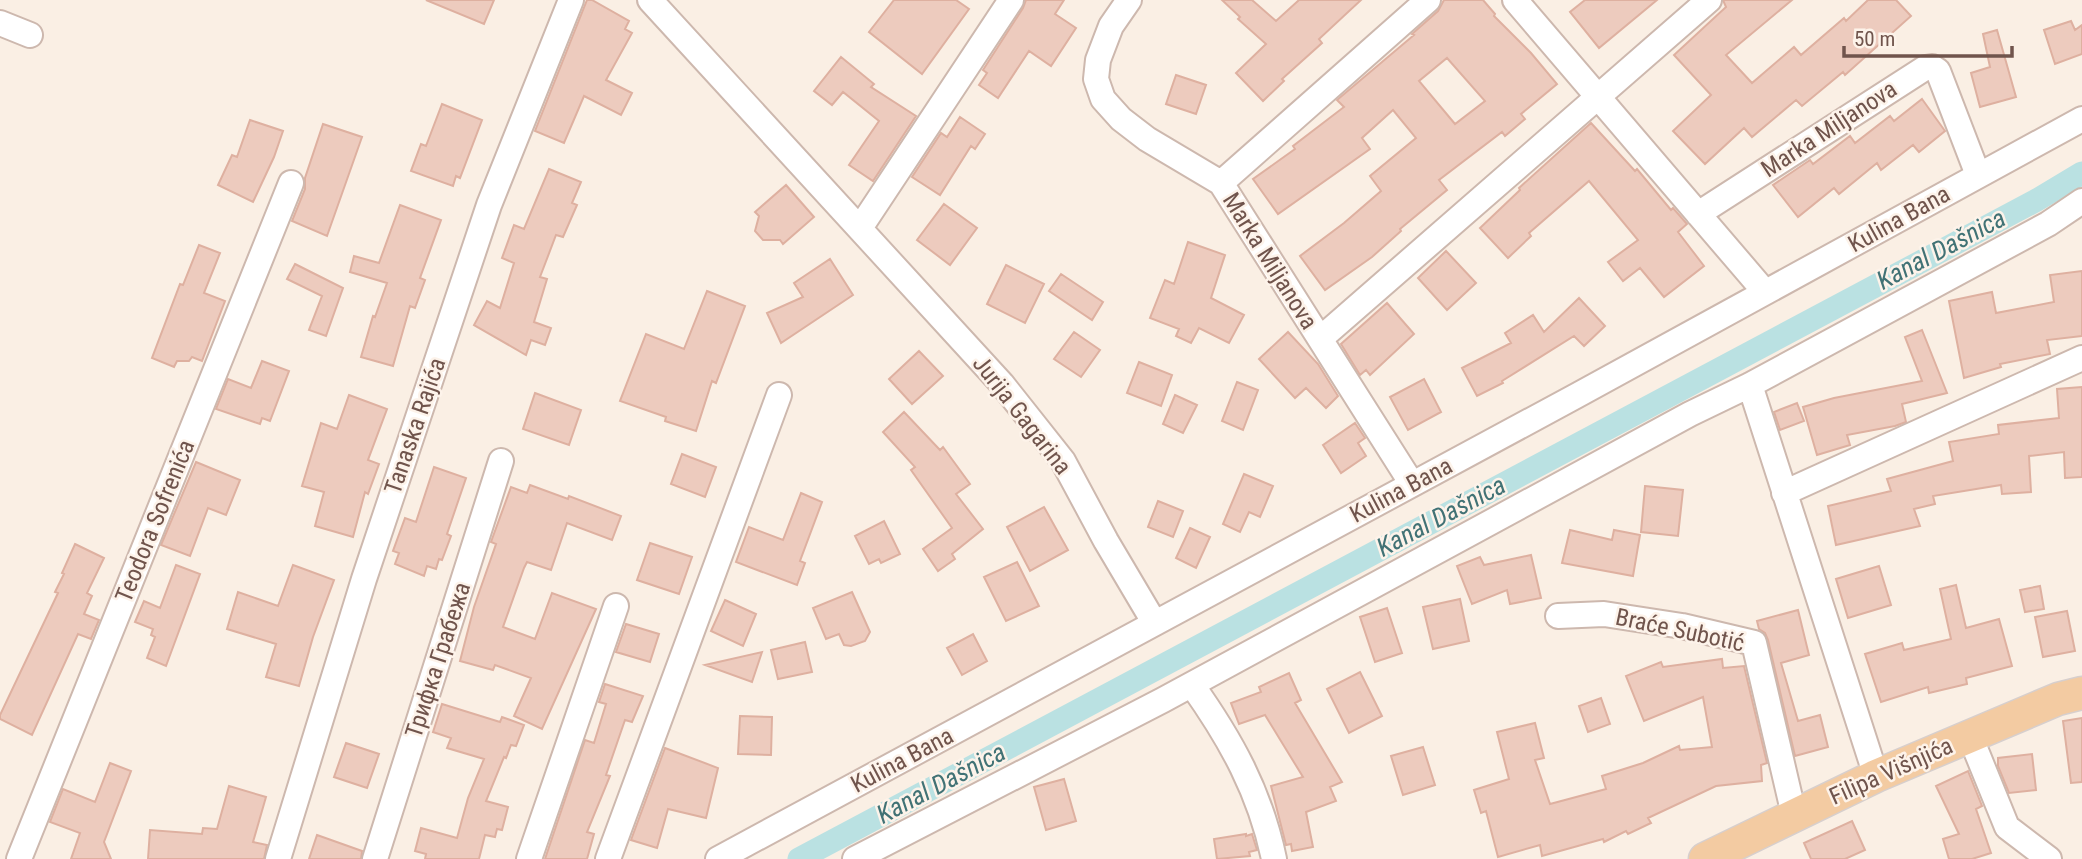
<svg xmlns="http://www.w3.org/2000/svg" width="2082" height="859" font-family="'Roboto Condensed',sans-serif">
<style>
.lines{fill:none;stroke-linecap:round;stroke-linejoin:round}
.canal{stroke:#bae1e2;stroke-width:23}
.building{fill:#edcbbe;stroke:#deb0a0;stroke-width:2;fill-rule:evenodd}
.minor-casing{stroke:#cdb8ae;stroke-width:28}
.major-casing{stroke:#d7cfcd;stroke-width:35}
.minor{stroke:#fff;stroke-width:24}
.major{stroke:#f3cba2;stroke-width:32}
.labels{text-anchor:middle;dominant-baseline:central;stroke-width:5;stroke-linejoin:round;paint-order:stroke}
.street-label{font-size:24px;fill:#70544c;stroke:#fdf3ea}
.water-label{font-size:26px;font-style:italic;fill:#417275;stroke:#fdf3ea}
</style>
<rect width="100%" height="100%" fill="#faefe4"/>
<g class="lines">
<path class="canal" d="M799,859L2035,201L2082,173"/>
</g>
<path class="building" d="M426,0H494L484,24Z
M587,0H592L629,21L625,29L632,33L606,80L632,93L621,115L584,96L564,143L535,131Z
M894,0H956L969,9L922,74L869,32Z
M1026,0H1064L1055,14L1076,28L1051,66L1029,51L998,98L979,85L987,73L983,70L1023,8Z
M1222,0H1252L1276,21L1299,0H1361L1319,39L1322,43L1282,79L1284,81L1263,101L1236,73L1266,44L1238,19L1240,17Z
M1444,0H1483L1495,14L1494,16L1531,53L1557,84L1521,114L1525,119L1505,136L1502,132L1439,180L1447,190L1400,229L1401,231L1372,257L1325,290L1300,256L1344,223L1381,191L1370,176L1416,138L1393,110L1362,138L1370,149L1278,214L1253,179L1295,149L1293,146L1344,107L1337,100L1414,35L1412,34L1438,11ZM1447,58L1485,101L1455,124L1419,81Z
M1585,0H1657L1599,48L1570,12Z
M1723,0H1792L1726,55L1752,83L1794,47L1801,55L1844,18L1846,21L1868,0H1896L1911,16L1845,75L1843,72L1802,106L1796,100L1752,137L1744,128L1705,164L1673,131L1711,95L1674,55L1726,7Z
M2071,21L2075,30L2082,25V54L2055,64L2044,30Z
M1997,30L2016,97L1980,107L1971,73L1990,67L1983,34Z
M841,57L874,84L871,87L916,116L873,181L849,165L879,121L843,92L832,105L814,91Z
M1176,75L1206,85L1196,114L1166,104Z
M1922,99L1945,131L1919,152L1913,145L1881,170L1877,163L1839,194L1834,188L1798,217L1773,185L1810,160L1813,164L1850,136L1855,143L1890,116L1894,121Z
M442,104L482,120L460,178L456,176L453,186L411,171L421,144L426,146Z
M960,117L985,134L975,149L971,146L940,195L912,177L941,133L947,137Z
M250,120L283,131L274,157L253,202L218,185L232,155L237,157Z
M1591,123L1635,171L1637,169L1671,210L1673,208L1687,224L1678,232L1704,266L1664,297L1640,268L1623,281L1608,262L1638,240L1589,181L1529,233L1531,236L1508,258L1480,228L1520,190L1519,188Z
M323,124L362,137L327,236L292,221L305,189V178Z
M549,169L581,182L572,203L577,205L563,237L556,235L540,277L547,279L534,322L551,328L545,345L531,340L526,355L474,325L487,301L500,308L514,263L502,258L514,225L524,229Z
M786,185L814,217L783,244L780,240H763L755,231L759,216L755,212Z
M944,204L977,228L950,265L917,240Z
M400,205L441,220L420,278L425,280L415,308L410,306L393,366L361,357L373,316L375,317L387,283L350,272L354,256L379,263Z
M1188,242L1225,255L1211,298L1244,315L1229,343L1199,328L1191,343L1176,336L1179,329L1150,318L1165,280L1174,284Z
M199,245L220,253L204,293L225,301L202,361L192,357L189,361H177L174,367L152,358L180,284L183,285Z
M1446,251L1476,283L1447,310L1418,278Z
M830,259L853,295L781,343L767,313L803,297L794,283Z
M295,264L343,288L326,336L309,330L322,296L287,279Z
M1006,265L1044,284L1025,323L987,304Z
M2082,271V336L2047,340L2050,354L2000,364L2001,367L1964,378L1949,301L1992,292L1996,313L2054,302L2050,275Z
M1061,274L1103,302L1092,320L1049,291Z
M707,291L745,306L716,383L712,381L696,431L665,421L666,417L620,401L646,334L684,349Z
M1579,298L1605,326L1584,346L1574,336L1502,381L1503,383L1477,396L1462,368L1511,343L1505,333L1533,315L1544,332Z
M1387,303L1414,334L1370,375L1366,370L1360,375L1341,344Z
M1922,330L1947,393L1902,404L1906,422L1895,426L1847,435L1850,445L1817,455L1803,407L1834,398L1922,381L1905,337Z
M1074,332L1100,350L1081,377L1054,359Z
M1288,332L1318,364L1338,396L1326,408L1306,388L1295,398L1259,359Z
M919,351L943,376L912,404L889,379Z
M262,361L289,371L270,421L262,418L260,424L216,409L228,379L251,388Z
M1139,362L1172,375L1161,406L1127,393Z
M1424,379L1441,412L1408,430L1390,397Z
M1237,382L1258,390L1243,430L1222,421Z
M2082,387V477L2065,478L2064,452L2029,456L2031,492L2002,494L2001,485L1933,496L1935,504L1914,509L1920,526L1836,545L1828,506L1891,491L1887,479L1953,461L1949,442L1999,434L1998,425L2059,418L2057,389Z
M535,393L581,410L569,445L523,429Z
M349,395L387,409L368,460L379,464L368,494L365,492L353,537L315,526L324,492L302,486L321,423L337,429Z
M1175,395L1197,405L1183,433L1163,424Z
M1797,403L1804,421L1780,430L1774,412Z
M904,412L940,450L943,447L970,484L956,494L983,529L952,554L955,559L938,571L923,549L952,528L911,470L915,467L883,432Z
M1355,423L1365,438L1358,443L1366,456L1341,473L1323,445Z
M682,454L716,467L705,497L671,484Z
M196,462L240,480L226,515L208,508L190,556L161,545Z
M434,467L466,478L447,534L451,536L442,560L439,559L436,569L427,566L424,576L395,564L399,553L393,551L405,518L416,522Z
M1244,474L1273,486L1260,517L1249,512L1240,532L1223,524Z
M530,485L568,499L569,496L621,516L612,540L567,523L551,570L527,562L524,568L503,627L535,639L552,593L596,609L542,729L514,716L531,678L495,665L493,670L460,661L474,607L496,544L491,542L511,487L527,493Z
M1645,486L1683,490L1678,536L1641,532Z
M801,493L822,502L800,561L805,563L797,585L736,562L749,527L783,540Z
M1158,501L1183,511L1173,537L1148,527Z
M1044,507L1068,550L1030,571L1007,527Z
M884,521L900,554L881,563L879,559L869,564L855,536Z
M1190,528L1210,537L1196,568L1176,558Z
M1570,530L1612,540L1614,530L1640,535L1633,576L1562,563Z
M650,543L692,557L679,594L637,580Z
M75,544L104,558L87,593L92,596L84,614L99,620L91,639L78,634L32,735L0,719V715L58,593L55,592L64,574L62,573Z
M1531,555L1541,598L1510,604L1507,590L1472,604L1457,566L1480,557L1484,565Z
M1017,562L1039,606L1006,621L984,577Z
M176,565L200,574L166,666L147,658L155,637L151,635L153,629L135,622L144,601L160,608Z
M293,565L334,580L313,637L299,686L266,677L276,644L227,629L238,592L278,606Z
M1879,566L1891,605L1848,618L1836,579Z
M1956,585L1966,628L1999,619L2012,666L1966,678L1967,684L1929,693L1928,687L1881,702L1865,654L1902,643L1904,650L1951,639L1940,589Z
M2040,586L2044,609L2025,612L2020,590Z
M852,592L870,632L865,641L851,646L844,645L839,634L826,639L813,608Z
M1460,599L1469,641L1433,649L1423,607Z
M725,600L756,614L743,646L711,631Z
M1387,608L1402,653L1375,662L1360,617Z
M1798,610L1809,655L1781,663L1798,721L1820,715L1828,747L1795,756L1768,640L1765,633L1759,629L1757,621Z
M2067,611L2075,651L2043,657L2035,617Z
M626,624L659,634L650,662L616,652Z
M973,634L987,661L962,675L947,648Z
M805,642L812,672L778,679L771,650Z
M762,652L752,682L705,665Z
M1722,659L1723,668L1744,666L1767,763L1761,765L1762,781L1716,786L1648,818L1651,823L1628,834L1626,831L1604,842L1603,839L1542,856L1540,845L1498,857L1486,811L1481,813L1474,790L1509,779L1497,732L1535,723L1544,758L1535,760L1550,804L1606,789L1602,776L1643,763L1679,746L1680,750L1712,747L1703,697L1644,721L1626,676L1661,662L1663,667Z
M1360,672L1382,716L1349,733L1327,689Z
M1289,673L1301,700L1295,703L1342,782L1330,787L1336,801L1306,812L1313,847L1292,851L1291,844L1286,845L1271,786L1303,777L1265,715L1239,724L1231,703L1261,692L1259,687Z
M605,684L643,696L632,722L625,720L606,775L610,776L587,832L594,834L587,859H545L585,740L594,743L606,704L599,702Z
M1601,698L1610,724L1588,732L1579,706Z
M442,704L500,722L502,717L524,725L516,746L511,745L506,758L504,757L486,801L508,807L502,830L497,829L495,837L485,835L479,859H425L426,854L415,851L421,828L457,838L468,798L484,759L447,748L451,738L433,732Z
M740,716L772,717L771,755L738,754Z
M2082,718V782L2071,783L2063,721Z
M346,743L379,754L367,788L334,777Z
M1423,747L1435,785L1403,795L1391,756Z
M665,748L718,768L706,818L668,809L657,848L631,840Z
M2032,754L2036,790L2009,793L1998,766V758Z
M110,763L131,771L104,842L111,859H71L80,833L50,822L63,789L95,802Z
M1968,771L1982,806L1976,809L1991,853L1972,859H1949L1943,839L1959,834L1936,786Z
M1064,779L1076,821L1046,830L1034,787Z
M229,786L266,797L253,842L267,845L264,859H148L150,830L202,834L203,828L217,829Z
M1852,821L1865,850L1845,859H1811L1804,843Z
M1246,834V836L1252,834L1257,850L1249,852L1250,856L1217,859L1214,839Z
M317,835L362,851L361,859H309Z"/>
<g class="lines">
<g class="minor-casing">
<path id="minor" d="M650,0L1002,384L1063,461L1106,541L1154,622
M1129,0L1111,26L1098,60L1096,79L1103,99L1121,119L1147,139L1221,183L1412,484
M1515,0L1765,292
M0,23L30,35
M1221,183L1428,0
M1698,214L1925,68L1932,67L1938,71L1978,175
M860,228L1011,0
M1320,339L1709,0
M1750,385L1876,776
M1784,493L2082,358
M1558,616L1604,614L1682,626L1754,643L1794,815
M1192,685C1231,740 1260,792 1274,859
M1970,736L2007,827L2049,859
M19,859L291,183
M278,859L364,579L489,205L571,0
M375,859L501,461
M529,859L616,606
M608,859L779,395
M718,859L1576,396L2082,119
M855,859L1163,700L1690,414L1750,385L2048,224L2082,201"/>
</g>
<g class="major-casing">
<path id="major" d="M1705,859L1876,776L2058,699L2082,693"/>
</g>
<use href="#minor" class="minor"/>
<use href="#major" class="major"/>
</g>
<g class="labels">
<g class="street-label">
<text transform="translate(1829 129) rotate(-33)">Marka Miljanova</text>
<text transform="translate(1899 219) rotate(-29)">Kulina Bana</text>
<text transform="translate(1270 261) rotate(58)">Marka Miljanova</text>
<text transform="translate(1022 415) rotate(52)">Jurija Gagarina</text>
<text transform="translate(415 426) rotate(-71)">Tanaska Rajića</text>
<text transform="translate(1401 490) rotate(-28)">Kulina Bana</text>
<text transform="translate(155 521) rotate(-68)">Teodora Sofrenića</text>
<text transform="translate(1680 630) rotate(12)">Braće Subotić</text>
<text transform="translate(438 660) rotate(-72)">Трифка Грабежа</text>
<text transform="translate(902 760) rotate(-28)">Kulina Bana</text>
<text transform="translate(1891 771) rotate(-24)">Filipa Višnjića</text>
</g>
<g class="water-label">
<text transform="translate(1941 249) rotate(-28)">Kanal Dašnica</text>
<text transform="translate(1441 516) rotate(-28)">Kanal Dašnica</text>
<text transform="translate(941 783) rotate(-28)">Kanal Dašnica</text>
</g>
</g>
<path d="M1844 46v10h168v-10" fill="none" stroke="#70544c" stroke-width="3.5"/>
<text x="1854" y="46" font-size="21" fill="#70544c" stroke="#fdf3ea" stroke-width="5" paint-order="stroke">50 m</text>
</svg>
